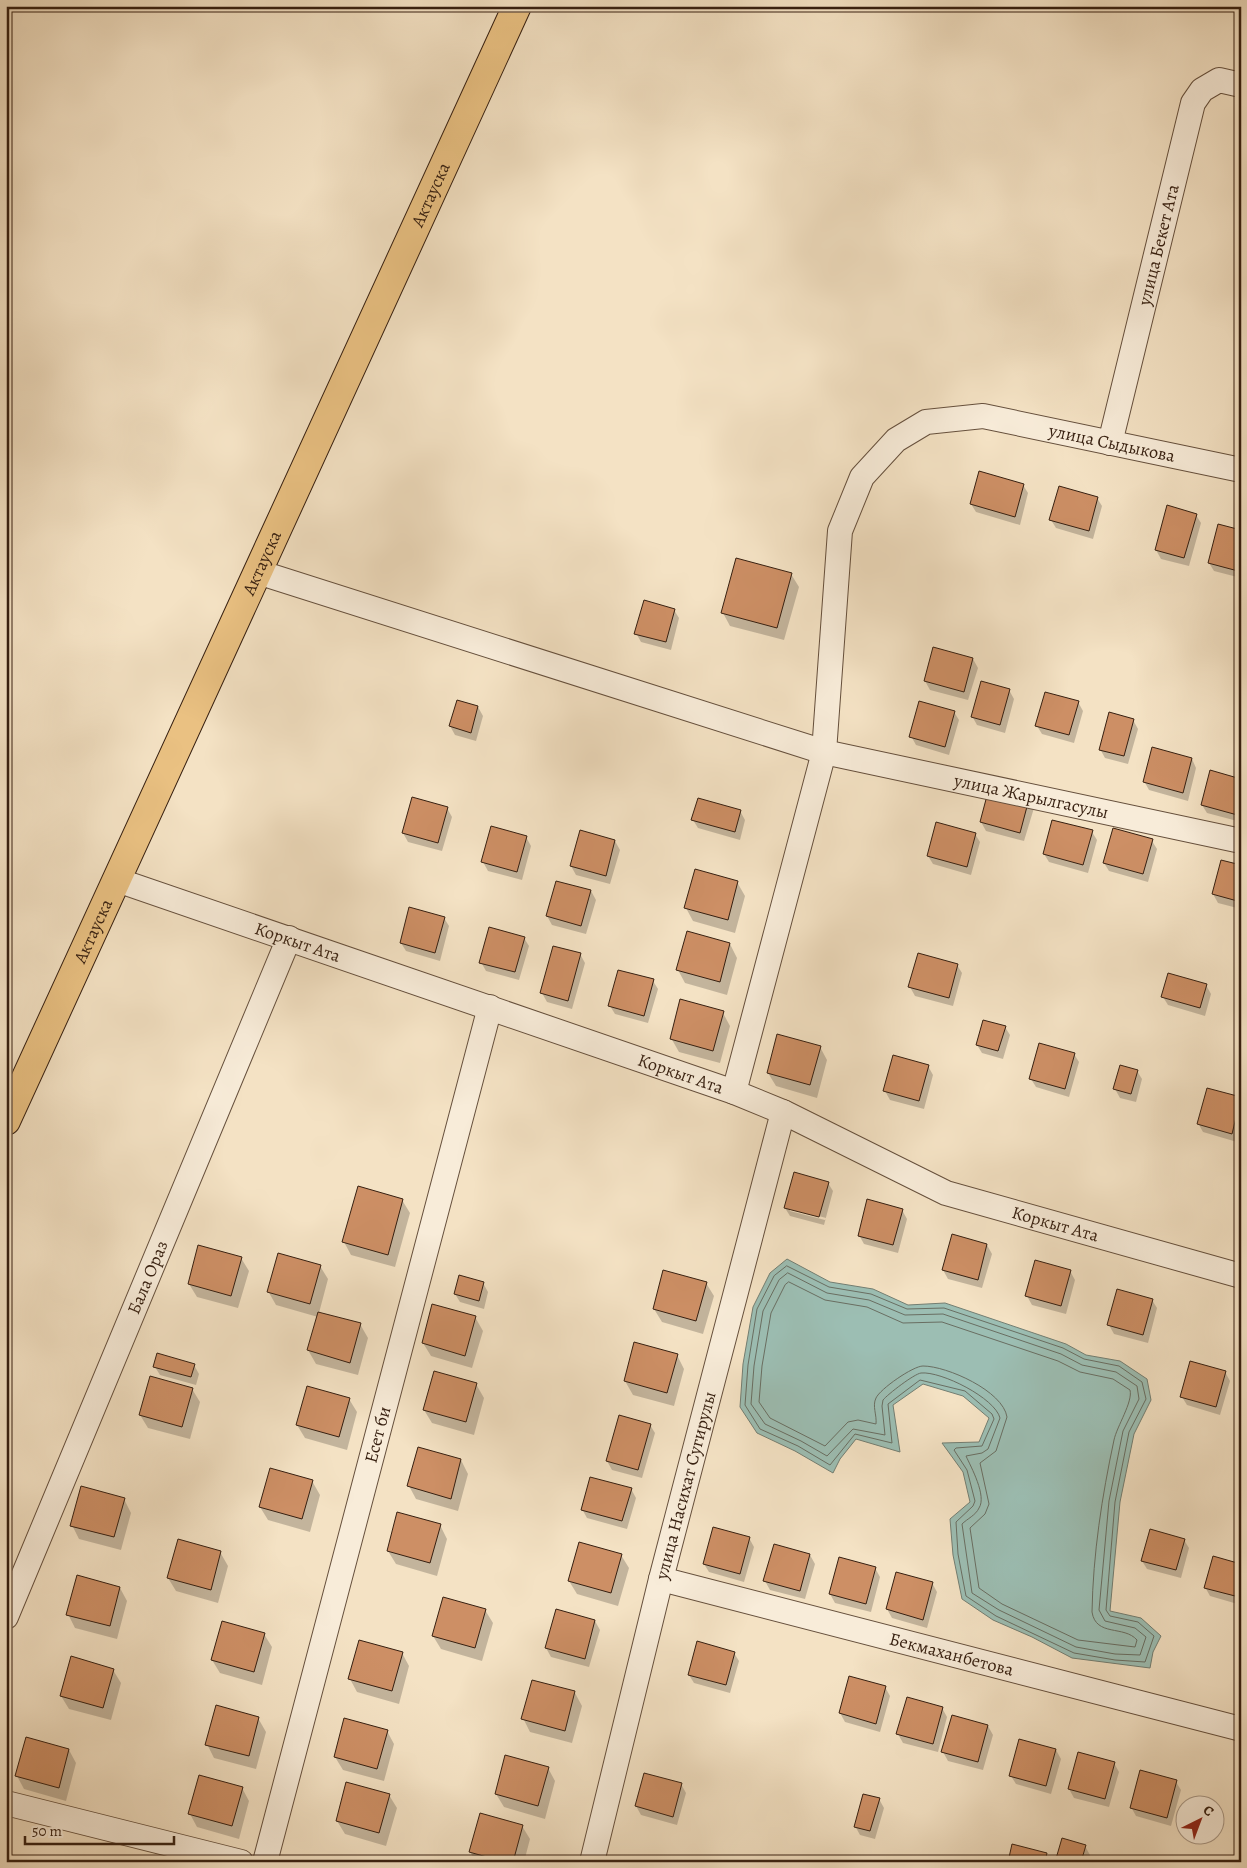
<svg xmlns="http://www.w3.org/2000/svg" width="1247" height="1868" font-family="Alegreya,serif">
<style>
.water{fill:#9cbeb3;stroke:#737e72}
.shadow{fill:#0003;fill-rule:evenodd}
.lines{fill:none;stroke-linecap:round;stroke-linejoin:round}
.shore{stroke:#696e62;stroke-width:1}
.building{fill:#cd8f65;stroke:#361f10}
.minor-casing{stroke:#66503d;stroke-width:26}
.major-casing{stroke:#361f10;stroke-width:30}
.minor{stroke:#f8ecd9;stroke-width:24}
.major{stroke:#eac182;stroke-width:28}
.labels{text-anchor:middle;dominant-baseline:central;stroke-width:4;stroke-linejoin:round;paint-order:stroke}
.street-label{font-size:18px;fill:#361f10;stroke:#f8ecd9}
</style>
<rect width="100%" height="100%" fill="#f4e2c4"/>
<filter id="stains"><feTurbulence type="fractalNoise" baseFrequency=".004" numOctaves="4"/><feColorMatrix values="0 0 0 0 .2 0 0 0 0 .09 0 0 0 0 .02 0 0 0 .5 -.17"/></filter>
<radialGradient id="worn" r=".72"><stop offset=".6" stop-color="#630" stop-opacity="0"/><stop offset="1" stop-color="#630" stop-opacity=".3"/></radialGradient>
<path class="water" d="M787,1259L830,1282L873,1289L908,1305L945,1303L1066,1344L1086,1355L1120,1361L1147,1379L1151,1400L1134,1434L1120,1502L1110,1611L1141,1618L1161,1636L1153,1652L1150,1668L1072,1658L1032,1637L993,1620L962,1599L953,1555L950,1519L970,1502L963,1472L942,1443L979,1442L989,1418L963,1396L923,1384L893,1405L900,1452L856,1439L840,1459L833,1473L795,1451L757,1433L740,1407L743,1364L753,1307L770,1273Z"/>
<path class="shadow" d="M1023,485L1028,493L1020,525L976,512L971,504Z
M1097,498L1102,506L1093,539L1056,528L1051,520Z
M1196,515L1201,523L1189,566L1161,559L1156,550Z
M1241,532V578L1214,571L1209,563Z
M791,574L799,587L784,640L730,626L723,613Z
M674,610L679,618L671,650L641,642L636,633Z
M973,659L978,668L968,700L930,690L925,681Z
M1009,690L1014,699L1005,733L977,725L972,716Z
M1078,702L1083,711L1074,743L1042,734L1037,726Z
M478,707L483,716L476,741L455,735L450,726Z
M954,712L959,720L949,755L916,745L911,736Z
M1133,720L1138,729L1128,764L1105,758L1100,749Z
M1192,759L1196,768L1188,801L1149,790L1144,781Z
M1241,780V822L1207,813L1202,805Z
M990,789L1034,808L1024,841L986,831L981,822Z
M447,808L452,817L442,851L408,842L403,833Z
M740,811L745,820L740,840L698,828L693,820Z
M1092,832L1097,840L1088,873L1049,862L1044,854Z
M975,834L980,842L971,875L933,864L928,856Z
M526,837L531,846L522,880L488,871L483,862Z
M615,841L620,850L610,884L576,875L571,866Z
M1152,841L1157,849L1148,882L1109,871L1104,863Z
M1241,867V909L1218,903L1213,894Z
M557,882L591,891L596,900L586,934L552,925L547,916Z
M737,882L745,896L735,933L693,921L686,908Z
M444,918L449,926L440,961L406,951L401,943Z
M524,938L529,946L519,980L486,971L481,962Z
M730,944L737,958L727,995L685,983L678,970Z
M580,954L585,963L572,1009L547,1002L542,993Z
M957,965L962,973L953,1006L915,996L910,987Z
M653,981L658,989L648,1023L615,1014L610,1006Z
M1206,985L1211,994L1205,1016L1168,1005L1163,997Z
M723,1013L730,1026L720,1063L679,1052L671,1038Z
M1005,1027L1010,1035L1003,1059L982,1053L977,1045Z
M820,1047L827,1060L817,1098L776,1086L768,1073Z
M1074,1054L1079,1062L1069,1097L1036,1087L1031,1079Z
M928,1066L933,1075L924,1109L890,1100L885,1091Z
M1137,1071L1142,1079L1136,1102L1120,1098L1115,1089Z
M1208,1089L1241,1098V1128L1237,1142L1203,1132L1198,1123Z
M828,1183L833,1191L824,1225L790,1216L785,1208ZM790,1208L826,1218L825,1220L790,1211Z
M402,1200L410,1213L395,1267L351,1255L344,1242Z
M902,1210L907,1219L898,1253L864,1244L859,1235Z
M987,1245L992,1254L982,1288L948,1279L943,1270Z
M241,1258L249,1271L238,1308L197,1297L189,1284Z
M320,1266L328,1279L319,1313L360,1324L368,1338L358,1375L316,1364L308,1350L318,1317L276,1305L268,1291Z
M1070,1271L1075,1280L1066,1314L1032,1305L1027,1296Z
M483,1283L488,1292L484,1309L460,1302L455,1294Z
M706,1283L714,1296L703,1334L662,1322L654,1309Z
M1152,1300L1157,1308L1148,1343L1114,1334L1109,1325Z
M475,1317L483,1331L472,1368L431,1356L423,1343Z
M635,1344L677,1355L684,1369L674,1406L633,1395L625,1381Z
M194,1365L199,1374L196,1385L160,1375L155,1367Z
M1225,1372L1230,1381L1220,1415L1187,1405L1182,1397Z
M476,1384L484,1398L474,1435L432,1423L424,1410Z
M192,1389L200,1402L190,1439L148,1428L140,1415Z
M349,1399L357,1412L347,1450L305,1438L297,1425Z
M650,1425L655,1433L642,1478L612,1470L607,1461Z
M461,1460L468,1474L458,1511L416,1499L409,1486Z
M312,1481L320,1495L310,1532L268,1520L260,1507Z
M631,1489L636,1498L627,1529L587,1518L582,1509Z
M124,1499L131,1513L121,1550L79,1539L72,1525Z
M440,1525L447,1539L437,1576L396,1564L388,1551Z
M749,1538L754,1547L744,1582L709,1572L704,1564Z
M1184,1540L1189,1548L1181,1578L1147,1569L1142,1561Z
M220,1552L228,1566L218,1603L176,1591L168,1578Z
M621,1555L629,1568L618,1606L577,1594L569,1581Z
M810,1555L815,1564L805,1599L770,1590L765,1581Z
M1241,1565V1605L1210,1596L1205,1587Z
M875,1568L880,1577L871,1612L835,1603L830,1594Z
M932,1583L937,1592L927,1628L892,1618L887,1609Z
M120,1588L127,1601L117,1639L75,1628L68,1614Z
M485,1610L493,1623L482,1661L441,1649L433,1636Z
M595,1621L600,1630L589,1667L551,1657L546,1648Z
M264,1634L272,1647L262,1685L220,1673L212,1660Z
M402,1653L409,1666L399,1704L357,1692L350,1679Z
M734,1653L739,1661L730,1693L694,1683L689,1675Z
M113,1670L121,1683L111,1720L69,1709L61,1696Z
M885,1687L890,1696L880,1732L845,1722L840,1713Z
M575,1693L582,1706L572,1743L530,1732L523,1718Z
M942,1708L947,1717L938,1752L903,1743L898,1734Z
M258,1718L266,1732L256,1769L214,1758L207,1744Z
M988,1726L993,1735L983,1770L948,1761L943,1752Z
M387,1731L394,1744L384,1781L343,1770L335,1757Z
M69,1750L76,1763L66,1801L24,1789L17,1776Z
M1056,1750L1061,1759L1051,1794L1016,1784L1011,1776Z
M1114,1763L1119,1772L1109,1807L1074,1798L1069,1789Z
M548,1768L555,1781L545,1819L504,1807L496,1794Z
M1176,1782L1181,1790L1171,1826L1136,1816L1131,1807Z
M681,1784L686,1793L677,1825L641,1815L636,1806Z
M242,1788L249,1801L239,1839L197,1827L190,1814Z
M389,1795L397,1808L386,1846L345,1834L337,1821Z
M879,1799L884,1808L875,1839L860,1835L855,1826Z
M522,1826L530,1839L524,1862H476L470,1852Z
M1085,1846L1090,1855L1088,1862H1056Z
M1046,1855L1050,1862H1009Z
M58,1859L69,1862H58Z"/>
<g class="lines">
<path class="shore" d="M787,1266L829,1287L871,1294L907,1309L944,1308L1063,1348L1084,1359L1119,1366L1142,1382L1146,1399L1129,1432L1115,1502L1106,1610L1110,1616L1138,1622L1154,1636L1145,1662L1115,1660L1074,1653L996,1616L966,1596L958,1554L956,1522L973,1506L975,1501L967,1470L954,1450L956,1448L982,1446L994,1419L992,1414L965,1391L920,1380L888,1404L892,1443L855,1434L830,1465L798,1446L760,1429L745,1405L748,1365L757,1309L774,1276Z
M788,1273L827,1293L869,1300L905,1315L943,1314L1061,1354L1082,1365L1116,1372L1137,1386L1139,1399L1123,1431L1109,1501L1099,1610L1105,1621L1135,1628L1146,1637L1140,1655L1115,1654L1076,1647L999,1610L972,1593L962,1524C967,1519 976,1515 979,1508C987,1496 971,1467 966,1456L982,1453L988,1449L1000,1418C995,1398 941,1371 921,1373C914,1374 888,1394 883,1400L882,1406L885,1435L853,1429L827,1456L801,1441L765,1424L751,1404L754,1366L763,1311L779,1280Z
M789,1282L825,1300L867,1307L903,1323L942,1322L1058,1361L1080,1372L1113,1379L1130,1390C1133,1402 1117,1426 1114,1440C1102,1496 1093,1554 1092,1612C1096,1637 1124,1625 1137,1640L1135,1647L1078,1640L1002,1604L979,1588L970,1528L985,1514L989,1504L980,1463L996,1451L1007,1417C1003,1391 947,1366 923,1366C913,1366 880,1389 876,1398C872,1406 877,1415 876,1424L858,1420L848,1422L825,1446L770,1418L759,1402L762,1366L771,1313L785,1285Z"/>
</g>
<path class="building" d="M979,471L1024,484L1015,517L970,504Z
M1059,486L1098,497L1089,531L1049,520Z
M1167,505L1197,514L1184,558L1155,550Z
M1218,524L1241,530V562L1238,571L1208,563Z
M736,558L792,573L777,628L721,613Z
M644,600L675,609L666,642L634,634Z
M933,647L973,658L964,692L924,681Z
M981,681L1010,689L1000,725L971,717Z
M1045,692L1079,701L1069,735L1035,726Z
M457,700L478,706L471,733L449,726Z
M919,701L955,711L945,747L909,737Z
M1109,712L1134,719L1124,756L1099,750Z
M1152,747L1192,758L1183,793L1143,782Z
M1210,770L1241,779V816L1201,805Z
M989,788L1029,799L1020,833L980,822Z
M412,797L448,807L438,843L402,833Z
M698,798L741,810L735,832L691,820Z
M1052,820L1093,830L1083,865L1043,854Z
M936,822L976,833L967,867L927,856Z
M491,826L527,836L517,872L481,862Z
M1113,828L1153,839L1143,874L1103,863Z
M580,830L615,840L606,876L570,866Z
M1221,860L1241,865V902L1212,894Z
M695,869L738,881L728,920L684,908Z
M556,881L591,890L581,926L546,916Z
M409,907L445,917L435,953L400,943Z
M489,927L525,937L515,972L479,963Z
M687,931L730,943L720,982L676,970Z
M553,946L581,953L568,1001L540,993Z
M918,953L958,964L949,998L908,987Z
M618,970L654,979L644,1016L608,1006Z
M1168,973L1207,984L1200,1008L1161,997Z
M680,999L724,1011L713,1051L670,1039Z
M983,1020L1006,1026L998,1051L976,1045Z
M777,1034L821,1046L810,1085L767,1073Z
M1039,1043L1075,1053L1065,1089L1029,1079Z
M893,1055L929,1065L919,1101L883,1091Z
M1120,1065L1138,1070L1131,1094L1113,1089Z
M1207,1088L1241,1097L1232,1134L1197,1124Z
M794,1172L829,1182L819,1217L784,1208Z
M358,1186L403,1199L388,1255L342,1242Z
M867,1199L903,1209L893,1245L858,1236Z
M952,1234L987,1244L978,1280L942,1270Z
M198,1245L242,1257L231,1296L188,1284Z
M278,1253L321,1265L310,1304L267,1292Z
M1035,1260L1071,1270L1061,1306L1025,1296Z
M663,1270L707,1282L696,1321L653,1309Z
M459,1275L484,1282L479,1301L454,1294Z
M1117,1289L1153,1299L1143,1335L1107,1325Z
M432,1304L476,1316L465,1356L422,1343Z
M318,1312L361,1323L350,1363L307,1350Z
M634,1342L678,1354L667,1393L624,1381Z
M157,1353L195,1364L191,1377L153,1367Z
M1190,1361L1226,1371L1216,1407L1180,1397Z
M434,1371L477,1383L466,1422L423,1410Z
M150,1376L193,1388L182,1427L139,1415Z
M307,1386L350,1398L339,1437L296,1425Z
M619,1415L651,1424L638,1470L606,1461Z
M418,1447L461,1459L451,1499L407,1486Z
M270,1468L313,1480L302,1519L259,1507Z
M590,1477L632,1488L622,1521L581,1510Z
M81,1486L125,1498L114,1537L70,1526Z
M397,1512L441,1524L430,1563L387,1551Z
M713,1527L750,1537L740,1574L703,1564Z
M1150,1529L1185,1539L1176,1570L1141,1561Z
M178,1539L221,1551L211,1590L167,1578Z
M579,1542L622,1554L611,1593L568,1581Z
M774,1544L810,1554L800,1591L763,1581Z
M1213,1556L1241,1564L1239,1597L1204,1588Z
M839,1557L876,1567L866,1604L829,1594Z
M896,1572L933,1582L923,1620L886,1609Z
M77,1575L120,1587L110,1626L66,1615Z
M443,1597L486,1609L475,1648L432,1636Z
M556,1609L595,1620L585,1659L545,1648Z
M222,1621L265,1633L254,1672L211,1660Z
M359,1640L403,1652L392,1691L348,1679Z
M697,1641L735,1652L726,1685L688,1675Z
M71,1656L114,1669L103,1708L60,1696Z
M849,1676L886,1686L876,1724L839,1713Z
M532,1680L575,1691L565,1731L521,1719Z
M907,1697L943,1707L933,1744L896,1734Z
M216,1705L259,1717L249,1756L205,1745Z
M952,1715L988,1725L978,1762L941,1752Z
M344,1718L388,1730L377,1769L334,1757Z
M26,1737L69,1749L59,1788L15,1776Z
M1019,1739L1056,1749L1046,1786L1009,1776Z
M1078,1752L1115,1762L1105,1799L1068,1789Z
M505,1755L549,1767L538,1806L495,1794Z
M1140,1770L1177,1780L1167,1818L1130,1808Z
M644,1773L682,1783L673,1817L635,1806Z
M199,1775L243,1787L232,1826L188,1814Z
M346,1782L390,1794L379,1833L336,1821Z
M863,1794L880,1798L870,1831L854,1827Z
M480,1813L523,1825L513,1862H505L469,1852Z
M1062,1838L1086,1845L1081,1862H1055Z
M1012,1844L1047,1853L1045,1862H1008Z"/>
<g class="lines">
<g class="minor-casing">
<g id="minor">
<path id="s1" d="M1110,443L1193,103L1202,90L1219,80L1241,85"/>
<path id="s2" d="M258,572L824,752L1241,841"/>
<path id="s3" d="M117,880L734,1092L783,1112L946,1193L1241,1276"/>
<path id="s4" d="M734,1092L824,752L840,531L862,477L896,440L926,422L983,416L1241,470"/>
<path id="s5" d="M661,1579L1241,1729"/>
<path id="s6" d="M6,1617L289,938"/>
<path d="M6,1803L241,1862"/>
<path id="s7" d="M265,1862L490,1007"/>
<path id="s8" d="M592,1862L661,1579L783,1112"/>
</g>
</g>
<g class="major-casing">
<g id="major">
<path id="s9" d="M6,1121L517,6"/>
</g>
</g>
<use href="#minor" class="minor"/>
<use href="#major" class="major"/>
</g>
<g class="labels">
<g class="street-label">
<text stroke="none"><textPath href="#s9" startOffset="1019">Актауска</textPath></text>
<text stroke="none"><textPath href="#s1" startOffset="204">улица Бекет Ата</textPath></text>
<text stroke="none"><textPath href="#s4" startOffset="906">улица Сыдыкова</textPath></text>
<text stroke="none"><textPath href="#s9" startOffset="614">Актауска</textPath></text>
<text stroke="none"><textPath href="#s2" startOffset="806">улица Жарылгасулы</textPath></text>
<text stroke="none"><textPath href="#s9" startOffset="209">Актауска</textPath></text>
<text stroke="none"><textPath href="#s3" startOffset="191">Коркыт Ата</textPath></text>
<text stroke="none"><textPath href="#s3" startOffset="596">Коркыт Ата</textPath></text>
<text stroke="none"><textPath href="#s3" startOffset="1001">Коркыт Ата</textPath></text>
<text stroke="none"><textPath href="#s6" startOffset="368">Бала Ораз</textPath></text>
<text stroke="none"><textPath href="#s7" startOffset="442">Есет би</textPath></text>
<text stroke="none"><textPath href="#s8" startOffset="388">улица Насихат Сугирулы</textPath></text>
<text stroke="none"><textPath href="#s5" startOffset="300">Бекмаханбетова</textPath></text>
</g>
</g>
<rect width="1247" height="1868" fill="none" stroke="#f4e2c4" stroke-width="25"/>
<rect x="8" y="8" width="1232" height="1853" fill="none" stroke="#361f10" stroke-width="2.5"/>
<rect x="12" y="12" width="1222" height="1843" fill="none" stroke="#361f10"/>
<g transform="translate(1200 1820) rotate(42)"><circle r="24" fill="#f8ecd9" stroke="#aa9a89"/>
<path d="M0-4L9 19L0 12L-9 19Z" fill="#8f2418"/>
<text y="-8" font-size="14" font-weight="bold" text-anchor="middle" fill="#361f10">С</text>
</g>
<path d="M25 1836v8h149v-8" fill="none" stroke="#361f10" stroke-width="2.5"/>
<text x="32" y="1836" font-size="15" fill="#361f10" stroke="#f8ecd9" stroke-width="4" paint-order="stroke">50 m</text>
<rect width="100%" height="100%" filter="url(#stains)"/>
<rect width="100%" height="100%" fill="url(#worn)"/>
</svg>
